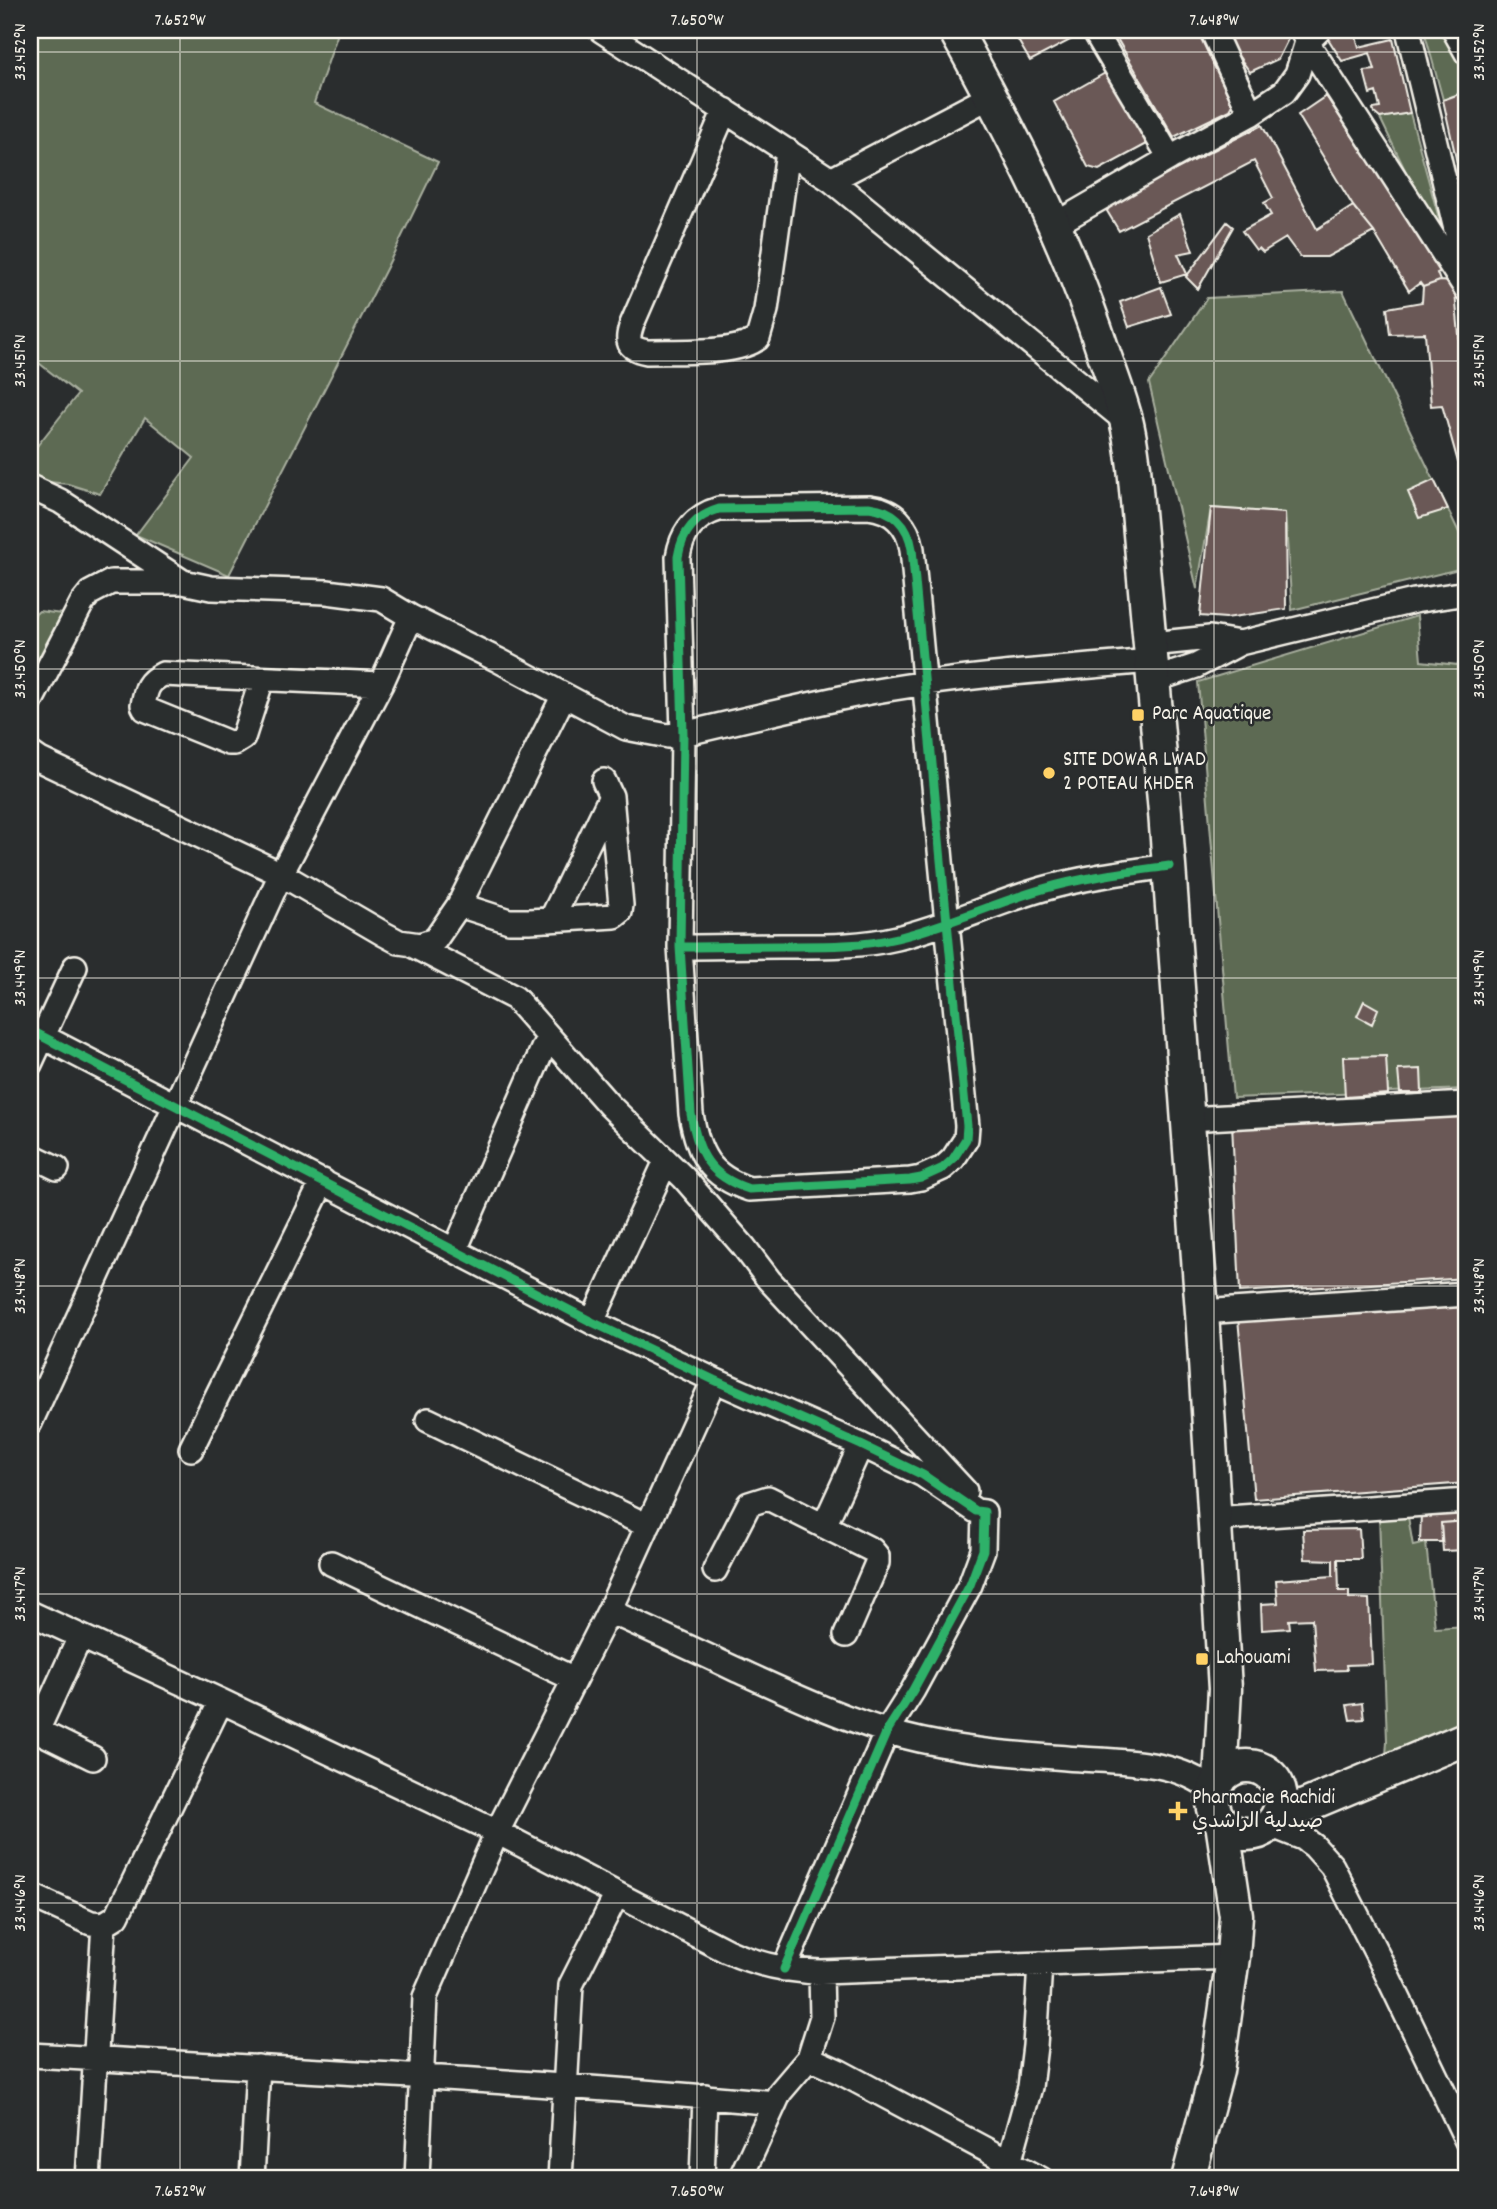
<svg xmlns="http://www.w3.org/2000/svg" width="1497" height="2209" font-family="Dekko,'Playpen Sans Arabic',sans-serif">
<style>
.green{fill:#5d6b53;stroke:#a8ae9e;stroke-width:2}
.building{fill:#6b5957;stroke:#f4f1e8;stroke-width:2}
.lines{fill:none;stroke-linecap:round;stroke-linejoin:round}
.street-casing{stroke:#f4f1e8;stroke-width:28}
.secondary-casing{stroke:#f4f1e8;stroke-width:37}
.street{stroke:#2a2d2e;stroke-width:23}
.secondary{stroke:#2a2d2e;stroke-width:32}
.cycleway-casing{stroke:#2a2d2e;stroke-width:13}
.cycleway{stroke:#2db169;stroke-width:9}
.ticks{fill:none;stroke:#f4f1e8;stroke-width:2;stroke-opacity:0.45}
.poi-dot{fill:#ffd166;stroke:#2a2d2e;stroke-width:2.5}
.labels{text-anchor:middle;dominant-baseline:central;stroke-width:5;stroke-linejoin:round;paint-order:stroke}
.poi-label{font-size:21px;fill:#f4f1e8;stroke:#2a2d2e;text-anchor:start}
.neatline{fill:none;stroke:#f4f1e8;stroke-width:2.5}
.ticks-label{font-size:18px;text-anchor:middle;fill:#f4f1e8}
</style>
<rect width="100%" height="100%" fill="#2a2d2e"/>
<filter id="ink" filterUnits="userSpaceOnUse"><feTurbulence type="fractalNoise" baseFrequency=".0143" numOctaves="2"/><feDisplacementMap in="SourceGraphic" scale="14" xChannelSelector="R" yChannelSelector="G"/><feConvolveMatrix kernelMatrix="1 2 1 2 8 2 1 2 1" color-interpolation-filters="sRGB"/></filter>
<g filter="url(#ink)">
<path class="green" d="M30,30H339L314,103L438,162L387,267L229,575L136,535L194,458L145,418L100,494L68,484L30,480V455L78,394L30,356Z
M1424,30H1447L1467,66V91L1443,100Z
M1410,113L1441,226H1432L1380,118Z
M1343,291L1467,549V567L1292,610L1285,513L1211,508L1197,589L1149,383L1207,298Z
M39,611L77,616L30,693V619Z
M1417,616L1421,661L1467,666V1089L1233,1098L1198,682Z
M1406,1505L1413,1546L1426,1543L1435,1628L1467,1626V1720L1386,1756L1387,1741L1379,1515Z"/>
<path class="building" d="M1012,30H1082L1084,33L1030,61Z
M1112,30H1197L1233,105L1230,110L1174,137Z
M1224,30H1289L1291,33L1278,59L1250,72L1229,43Z
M1339,30H1354L1359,47L1393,39L1410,113L1380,118L1374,113L1373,109L1380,108L1376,92L1370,94L1364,71L1375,70L1370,53L1342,61L1327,37Z
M1107,72L1147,144L1099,170L1088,167L1054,102Z
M1467,91V208L1443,100Z
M1326,96L1442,271L1437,273L1440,281L1423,287L1420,283L1409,291L1374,232L1353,206L1298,115Z
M1262,125L1317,229L1353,206L1374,232L1327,257H1300L1286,238L1263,252L1259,248L1256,250L1242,231L1271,215L1264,203L1273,198L1254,161L1119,231L1107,211L1113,202Z
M1180,214L1193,251L1178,254L1187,274L1161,282L1146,233Z
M1227,222L1233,227L1198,289L1186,277Z
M1440,281L1454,282L1467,420V463L1458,462L1442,405L1431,406L1425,333L1390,334L1387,308L1422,302L1423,287Z
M1161,287L1171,314L1129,327L1120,302Z
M1434,480L1448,509L1419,518L1408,492Z
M1211,508L1285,513L1286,609L1226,618L1200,616Z
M1364,1001L1378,1009L1372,1024L1357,1016Z
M1386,1056L1388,1094L1345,1097L1343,1057Z
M1421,1069L1422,1093H1400L1398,1070Z
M1467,1113V1278L1240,1292L1232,1124Z
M1467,1306V1483L1254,1499L1238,1318Z
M1467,1511V1521L1441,1523L1442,1542H1420L1421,1513Z
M1467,1521V1550L1443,1551L1441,1523Z
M1359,1529L1361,1559H1338L1339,1591H1349V1598L1369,1599L1372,1664L1346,1665L1347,1670L1316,1671L1312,1619L1289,1620L1290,1628L1262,1630L1261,1604L1278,1603L1276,1580L1333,1576V1560L1305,1559L1303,1530Z
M1362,1703L1364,1719L1350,1720L1347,1705Z"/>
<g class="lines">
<g class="street-casing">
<path id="street" d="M601,30L831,180L1127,422
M1212,30L1251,114
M1302,30L1307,42L1467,290
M1408,30L1467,275
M1454,30L1467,53
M725,110L632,324C626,342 627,348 647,352C675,351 738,355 758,338L766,310L788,151
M1170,158L1251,114L1284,92L1297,74L1307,42L1319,30
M831,180L991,96
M1056,224L1170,158L1094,30
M30,487L60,501L183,582L211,588L327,592L381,599L411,617L498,660L626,728L668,736L683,734C742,720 801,706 860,694C956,676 1055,669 1152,661
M1151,644L1210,638L1240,643
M262,679L243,738L235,743H229L145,709L143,705C146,689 147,682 163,674L381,684
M1154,680L1196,666L1240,643L1414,601L1467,593
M30,703L82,603L90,593L111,582H183
M30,753L40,760L281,874L384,934L399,942L420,945L435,940L459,905L564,695
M459,905L509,921H529L615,916L620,912L621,905L611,796L604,781
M551,920L611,796
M410,944L515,998L609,1105L684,1178L744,1247L769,1280L965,1491
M680,947L691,1114C698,1154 709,1176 749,1189L910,1180L921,1178L943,1168L953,1159L966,1139L967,1126C948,934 929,741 912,549C908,525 894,510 869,507L719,509C695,516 682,532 678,557L683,734L680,947C713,947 747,946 781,946C819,946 860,947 897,938C947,926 994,903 1043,889C1084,877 1127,872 1169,866
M30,1030L592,1322L714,1380L861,1445L923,1475L976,1511L984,1512L983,1550L970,1585L913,1690L887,1731L784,1969
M30,1064L75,967
M1188,1119L1467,1104
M30,1155L57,1168
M455,1250L548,1037
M1202,1312L1467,1294
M592,1322L666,1161
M428,1420L648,1526
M30,1423L281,874L381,684L411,617
M191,1449L323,1181
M1214,1519L1467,1501
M824,1526L861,1445
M331,1563L574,1679
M715,1570L749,1504L768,1498L872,1550L877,1556V1563L846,1635
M609,1611C651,1630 693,1649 735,1669C790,1694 845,1720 903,1736C956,1750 1012,1754 1066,1758C1114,1762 1175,1758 1214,1791
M30,1613L221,1701L497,1832L727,1951C758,1965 787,1971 821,1972L1233,1957
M30,1727L93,1758
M37,1731L80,1637
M1270,1825L1303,1838L1314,1846L1332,1866L1382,1964L1467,2141
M30,1895L91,1923L104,1924L117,1916L221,1701
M30,2055C278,2069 527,2080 775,2103
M809,2058L822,2017L821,1972
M1009,2163L1030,2087L1035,2046L1040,1964
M88,2179L104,1924
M252,2179L258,2067
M417,2179L425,1997L497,1832L609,1611L714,1380
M560,2179L571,1985L617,1894
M702,2179L705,2096
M740,2179L780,2092L809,2058L840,2072L1041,2179"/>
</g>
<g class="secondary-casing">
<path id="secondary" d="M955,30C1013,135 1067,239 1104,354C1112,376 1120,397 1126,420C1130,435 1132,451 1134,467L1165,812L1202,1312L1225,1689L1220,1780
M1213 1800a34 34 0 1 1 68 0a34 34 0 1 1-68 0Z
M1276,1818L1467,1738
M1188,2179L1217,2071L1233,1957L1236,1915L1222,1823"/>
</g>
<use href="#street" class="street"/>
<use href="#secondary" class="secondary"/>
<g class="cycleway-casing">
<path id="cycleway" d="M680,947L691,1114C698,1154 709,1176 749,1189L910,1180L921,1178L943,1168L953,1159L966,1139L967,1126C948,934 929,741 912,549C908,525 894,510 869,507L719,509C695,516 682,532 678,557L683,734L680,947C713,947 747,946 781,946C819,946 860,947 897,938C947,926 994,903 1043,889C1084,877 1127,872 1169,866
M30,1030L592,1322L714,1380L861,1445L923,1475L976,1511L984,1512L983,1550L970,1585L913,1690L887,1731L784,1969"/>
</g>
<use href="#cycleway" class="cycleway"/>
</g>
</g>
<path class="ticks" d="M180,30V2179M697,30V2179M1214,30V2179M30,52H1467M30,361H1467M30,669H1467M30,978H1467M30,1286H1467M30,1594H1467M30,1903H1467"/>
<g class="poi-dot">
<rect x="1131" y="708" width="14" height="14" rx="3.5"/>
<circle cx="1049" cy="773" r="7"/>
<rect x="1195" y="1652" width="14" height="14" rx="3.5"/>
<path d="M1174.5 1800.5h7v7h7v7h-7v7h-7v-7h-7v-7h7z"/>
</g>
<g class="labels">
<g class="poi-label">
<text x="1152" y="715">Parc Aquatique</text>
<text x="1063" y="761">SITE DOWAR LWAD<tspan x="1063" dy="24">2 POTEAU KHDER</tspan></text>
<text x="1216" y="1659">Lahouami</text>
<text x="1192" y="1799">Pharmacie Rachidi<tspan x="1192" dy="24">صيدلية الراشدي</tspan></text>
</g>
</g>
<rect width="1497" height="2209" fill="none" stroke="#2a2d2e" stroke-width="77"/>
<rect x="38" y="38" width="1420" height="2132" class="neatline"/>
<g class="ticks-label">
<text x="180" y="25">7.652°W</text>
<text x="697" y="25">7.650°W</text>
<text x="1214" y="25">7.648°W</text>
<text transform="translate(19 52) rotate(-90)" y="6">33.452°N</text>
<text transform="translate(1478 52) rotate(-90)" y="6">33.452°N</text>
<text transform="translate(19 361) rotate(-90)" y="6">33.451°N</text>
<text transform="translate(1478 361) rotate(-90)" y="6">33.451°N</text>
<text transform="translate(19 669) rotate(-90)" y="6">33.450°N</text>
<text transform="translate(1478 669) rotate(-90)" y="6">33.450°N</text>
<text transform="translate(19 978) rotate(-90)" y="6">33.449°N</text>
<text transform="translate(1478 978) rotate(-90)" y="6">33.449°N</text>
<text transform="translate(19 1286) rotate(-90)" y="6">33.448°N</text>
<text transform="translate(1478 1286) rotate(-90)" y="6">33.448°N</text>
<text transform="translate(19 1594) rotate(-90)" y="6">33.447°N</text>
<text transform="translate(1478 1594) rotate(-90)" y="6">33.447°N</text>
<text transform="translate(19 1903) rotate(-90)" y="6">33.446°N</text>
<text transform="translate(1478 1903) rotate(-90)" y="6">33.446°N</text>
<text x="180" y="2196">7.652°W</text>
<text x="697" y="2196">7.650°W</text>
<text x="1214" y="2196">7.648°W</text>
</g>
</svg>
